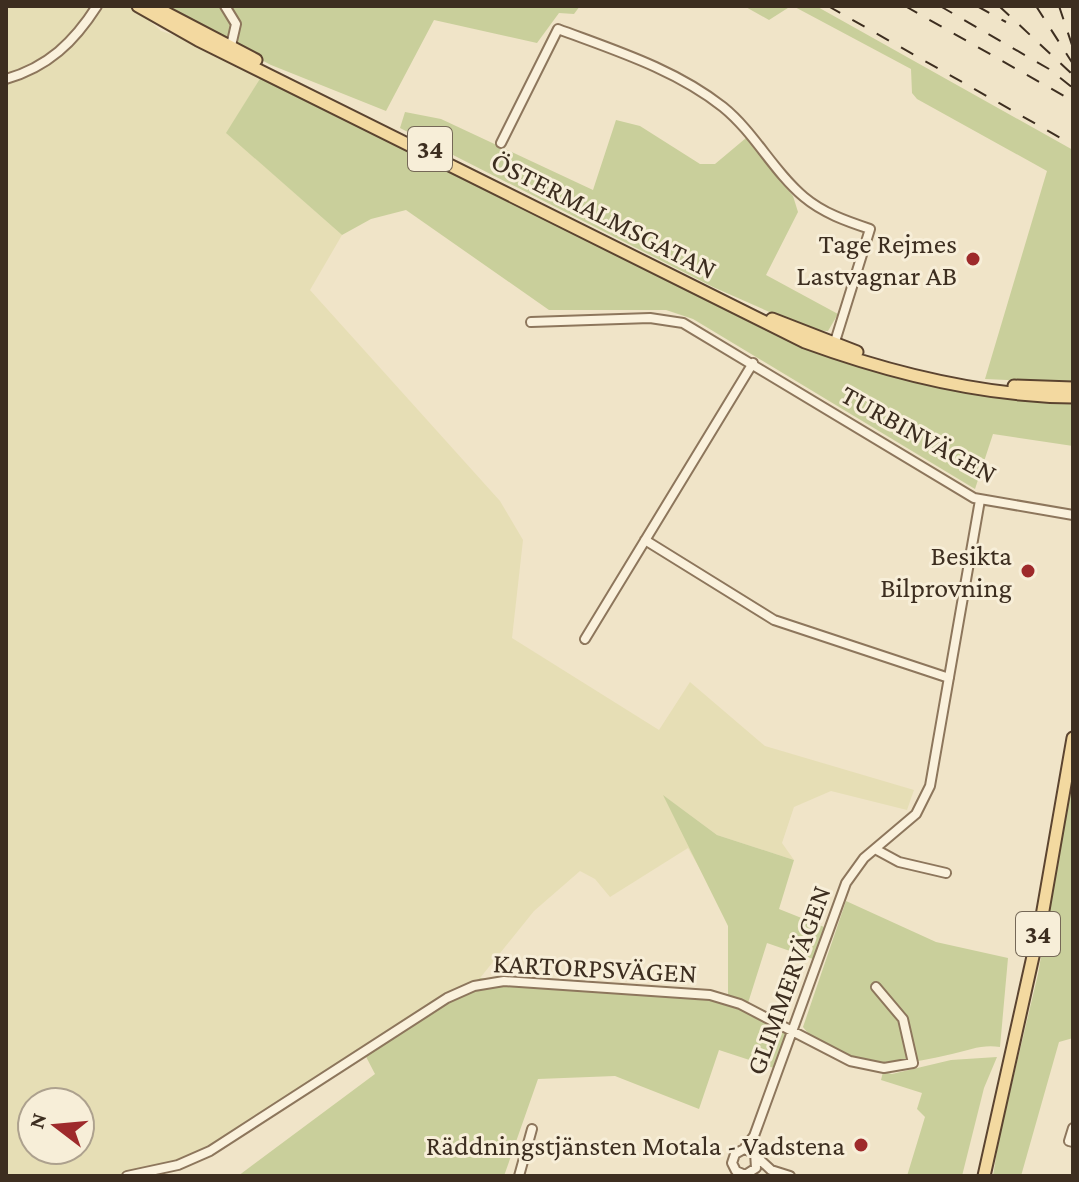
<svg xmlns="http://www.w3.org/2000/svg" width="1079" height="1182" font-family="'Crimson Pro',serif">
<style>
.farmland{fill:#e6deb5;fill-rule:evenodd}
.green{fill:#c9cf9b}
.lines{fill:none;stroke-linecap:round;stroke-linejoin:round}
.minor-casing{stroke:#8d765c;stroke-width:12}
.major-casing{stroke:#5b4430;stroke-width:15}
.minor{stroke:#faf1dc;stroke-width:8}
.major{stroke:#f3d9a0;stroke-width:11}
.rail{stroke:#3d2e20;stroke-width:2;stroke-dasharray:14 14;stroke-linecap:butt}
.poi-dot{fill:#9e2a2b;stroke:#f7eed8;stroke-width:3}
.labels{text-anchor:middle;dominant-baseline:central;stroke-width:6;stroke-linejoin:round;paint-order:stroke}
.shield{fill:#f7eed8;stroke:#756857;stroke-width:2}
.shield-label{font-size:26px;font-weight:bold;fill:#3d2e20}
.street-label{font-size:28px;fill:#3d2e20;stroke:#f7eed8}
.poi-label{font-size:28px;fill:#3d2e20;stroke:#f7eed8;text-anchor:end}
</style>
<rect width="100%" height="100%" fill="#f0e4c8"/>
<path class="farmland" d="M6,6H92L56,50L36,63L6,74Z
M104,6H132L161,31L192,41L261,77L227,133L342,235L310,290L500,501L523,540L512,638L659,730L690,682L765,746L914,790L907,810L831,791L794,807L782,843L794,860L717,835L664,796L712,890L688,848L610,897L595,879L580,871L534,911L480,978L421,1011L213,1148L173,1165L123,1176H6V83L23,78L61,57ZM32,1102H80V1150H32Z"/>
<path class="green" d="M161,6H580L574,14L559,13L537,43L434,20L386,111L271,65Z
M744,6H791L769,20Z
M793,6H816L1073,150V383L985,379L1047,171L917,99L912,93L911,69Z
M261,77L858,364L1073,400V446L993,434L975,489L693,319L666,310H549L406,210L371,219L342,235L226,133Z
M405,112L441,119L593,190L616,120L640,126L700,164H715L746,138L793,196L798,212L766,275L838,314L828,331L810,330L713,287L400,128Z
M1073,773V1038L1059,1042L1021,1176H993L999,1138L1038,974Z
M663,795L717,835L794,860L779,909L824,927L813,959L767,943L748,1003L728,995V926Z
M846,901L936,942L1008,958L1000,1047C983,1044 969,1050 952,1054C910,1064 871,1070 832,1048C821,1042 810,1037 803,1027Z
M480,978L725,997L772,1020L786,1035L774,1068L719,1050L699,1109L615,1076L538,1079L504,1176H238L375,1074L362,1049Z
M997,1057L984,1088L962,1176H907L925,1117L917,1109L922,1093L881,1080L883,1072L892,1074L951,1060Z"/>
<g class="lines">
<g class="minor-casing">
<path id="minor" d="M225,6L236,24L230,50
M6,79C48,67 74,42 97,6
M501,143L558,29C614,50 675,69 723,107C755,133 773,171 804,197C823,213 846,221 870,229L833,348
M531,322L650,318L683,323L974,498L1073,515
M645,540L774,620L949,678
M585,639L753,363
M875,849L899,862L946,873
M1073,1128L1069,1141L1073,1142
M744,1149L754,1136L846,883L864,858L916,814L930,786L980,500
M754,1153L744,1149L735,1154L732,1163L736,1171L745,1175L756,1168L754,1137
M757,1157L771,1170L790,1176
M127,1176L178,1165L210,1151L447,998L474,986L504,981L710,995L740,1004L850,1061L884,1068L913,1063L903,1019L876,987
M519,1176L532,1129"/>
</g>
<g class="major-casing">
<path id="major" d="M138,6L198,40L805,342C890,373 983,396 1073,397
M153,6L256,60
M772,319L857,352
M1014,386L1073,388
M984,1176L1042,916L1073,738"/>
</g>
<use href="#minor" class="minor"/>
<use href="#major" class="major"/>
<path class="rail" d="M828,6L1073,145
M905,6L1073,101
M940,6L1049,69L1073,88
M977,6L1006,22
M999,6L1073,75
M1036,6L1073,64
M1059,6L1073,48"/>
</g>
<g class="poi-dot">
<circle cx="973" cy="259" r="8"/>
<circle cx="1028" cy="571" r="8"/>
<circle cx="861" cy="1145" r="8"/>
</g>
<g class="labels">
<g class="shield">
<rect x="408" y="127" width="44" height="44" rx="6"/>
<rect x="1016" y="912" width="44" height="44" rx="6"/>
</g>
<g class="shield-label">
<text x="430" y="149">34</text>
<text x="1038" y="934">34</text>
</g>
<g class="street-label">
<text transform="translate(604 215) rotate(27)">ÖSTERMALMSGATAN</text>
<text transform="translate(919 434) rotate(29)">TURBINVÄGEN</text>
<text transform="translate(595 968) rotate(3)">KARTORPSVÄGEN</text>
<text transform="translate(788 980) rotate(-70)">GLIMMERVÄGEN</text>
</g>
<g class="poi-label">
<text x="957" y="243">Tage Rejmes<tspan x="957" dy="32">Lastvagnar AB</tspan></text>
<text x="1012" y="555">Besikta<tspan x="1012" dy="32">Bilprovning</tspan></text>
<text x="845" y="1145">Räddningstjänsten Motala - Vadstena</text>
</g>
</g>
<rect width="1079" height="1182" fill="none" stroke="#3d2e20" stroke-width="16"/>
<g transform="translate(56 1126) rotate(286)"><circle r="38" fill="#f7eed8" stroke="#ada18e" stroke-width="2"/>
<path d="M0-6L14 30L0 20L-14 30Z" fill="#9e2a2b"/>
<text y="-12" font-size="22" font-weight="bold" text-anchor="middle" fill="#3d2e20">N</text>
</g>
</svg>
